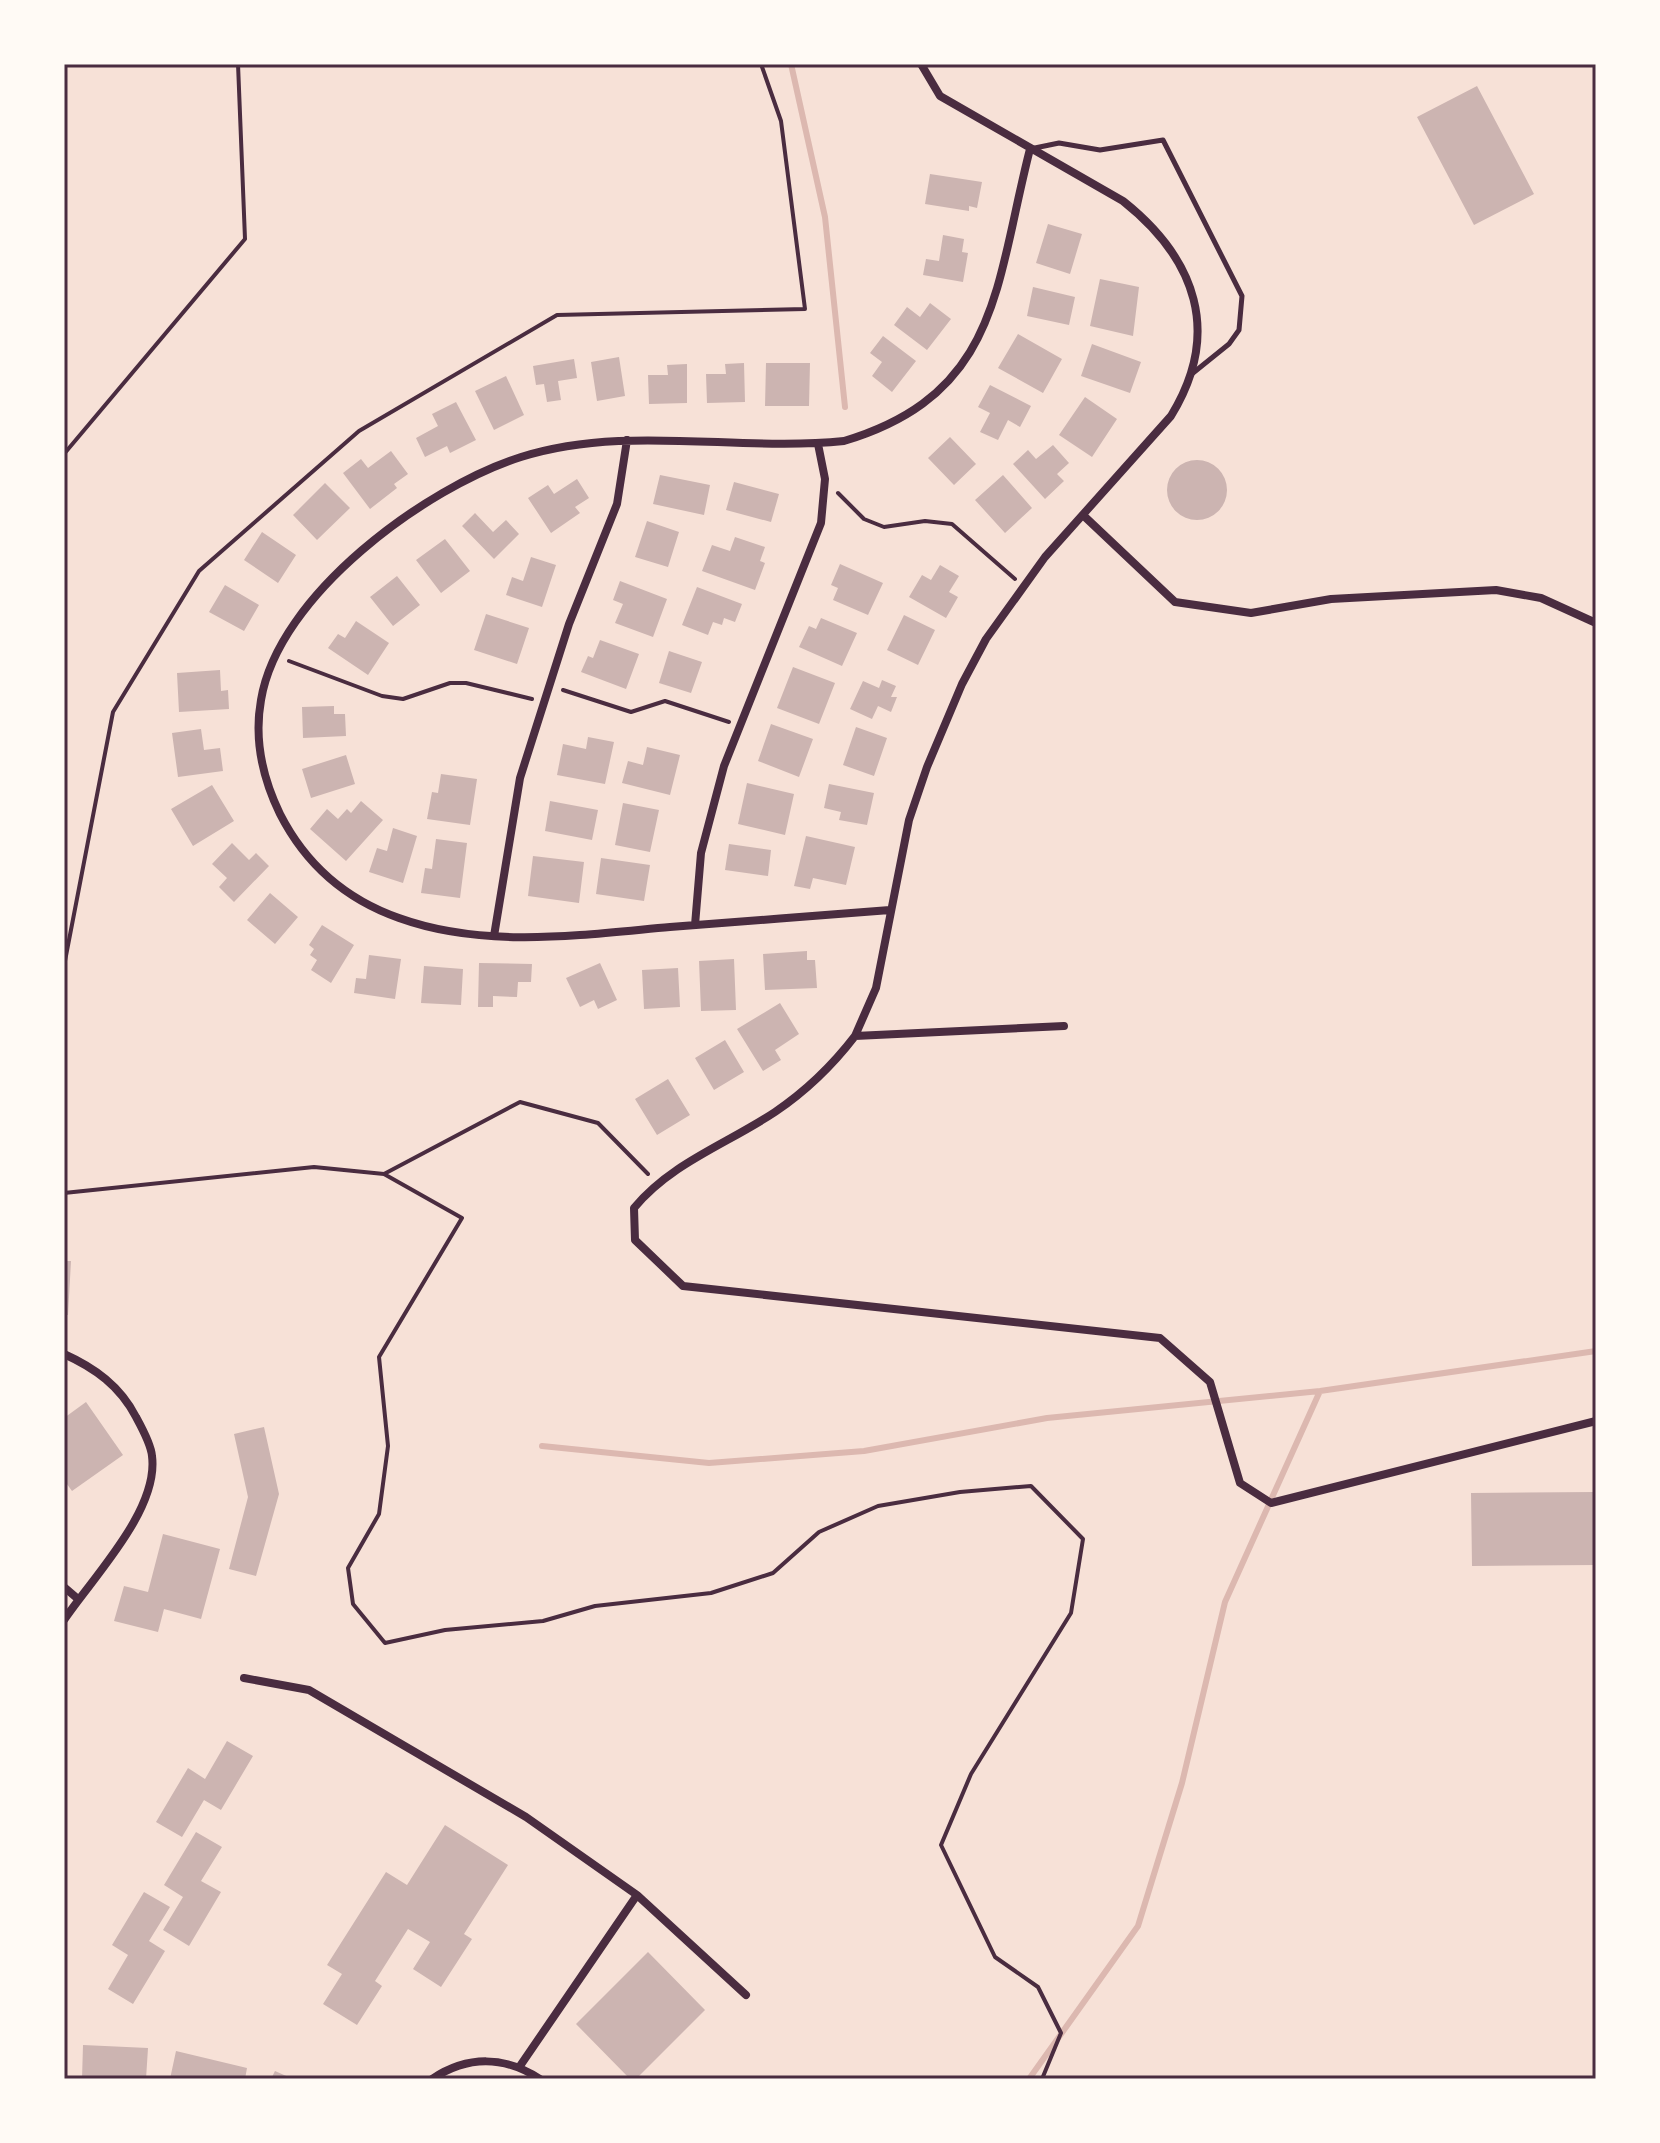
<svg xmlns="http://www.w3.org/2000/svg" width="1660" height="2143" font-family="'Roboto Condensed',sans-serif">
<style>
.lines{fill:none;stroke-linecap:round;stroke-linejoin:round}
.stream{stroke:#dcb8b0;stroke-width:6}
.building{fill:#ccb4b1}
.path{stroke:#4a2c40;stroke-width:4}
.service{stroke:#4a2c40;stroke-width:5}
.minor{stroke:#4a2c40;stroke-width:8}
.neatline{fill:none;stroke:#4a2c40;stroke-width:3}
</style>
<rect width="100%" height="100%" fill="#f7e1d7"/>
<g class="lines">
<path class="stream" d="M791,64L825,217L845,407
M542,1446L709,1463L864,1451L1047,1418L1320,1391L1596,1351
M1029,2079L1138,1926L1182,1783L1225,1602L1320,1391"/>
</g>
<path class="building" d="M1477,86L1534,194L1474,225L1417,117Z
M930,174L982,182L977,208L969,206V211L925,204Z
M1048,224L1082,234L1070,274L1036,263Z
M943,235L964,239L962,252L968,253L963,282L923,275L926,259L939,261Z
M1100,279L1139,287L1133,336L1090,326Z
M1033,287L1075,297L1069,325L1027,316Z
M930,303L951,319L927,350L894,325L907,307L920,317Z
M1018,334L1062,359L1043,393L998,368Z
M883,336L916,361L892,392L872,376L882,362L870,353Z
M1092,344L1141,362L1130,393L1081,376Z
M619,357L625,396L597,401L591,362Z
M574,359L577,378L558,381L561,400L547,402L544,384L536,385L533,366Z
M744,363L745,402L707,403L706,374H726L725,364Z
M766,363H810L809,406H765Z
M687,364V403L649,404L648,375H668L667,365Z
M506,376L524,415L494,430L475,391Z
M990,385L1031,406L1020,427L1008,420L998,440L980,432L990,413L978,407Z
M1085,397L1117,419L1092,457L1059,435Z
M456,402L476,440L450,453L447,446L425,457L416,438L438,426L432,414Z
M950,437L976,464L954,485L928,458Z
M1053,445L1069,463L1057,474L1064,481L1045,499L1013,464L1028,450L1036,459Z
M391,451L408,474L394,484L397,488L370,509L343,473L361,459L368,468Z
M1167 490a30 30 0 1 1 60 0a30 30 0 1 1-60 0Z
M660,475L710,485L704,515L653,504Z
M1003,475L1032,508L1005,533L975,500Z
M577,479L589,498L575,507L580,513L551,533L528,498L548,485L554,494Z
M734,482L779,494L771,522L726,510Z
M325,483L350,508L317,540L293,515Z
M475,513L493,532L506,520L519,534L494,559L462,526Z
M647,521L679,532L668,567L635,557Z
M262,532L296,555L278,583L244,560Z
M735,537L765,547L760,561L765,563L755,590L702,571L712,545L730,551Z
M445,539L470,571L441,593L416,560Z
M531,557L556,565L542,607L506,595L512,577L523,581Z
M840,564L883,583L868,615L833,600L838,588L831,585Z
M940,565L959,576L949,592L958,597L946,618L909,597L922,575L931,580Z
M397,576L420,605L393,626L370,597Z
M620,581L667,599L653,637L615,623L623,604L613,600Z
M225,585L259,605L244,631L209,612Z
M697,587L742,604L735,622L724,618L722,625L713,622L708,635L682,625Z
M486,614L529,628L517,664L474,650Z
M904,615L935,630L918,665L887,650Z
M821,618L857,633L842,666L799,647L809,626L816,629Z
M356,621L389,643L368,675L328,648L338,634L345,638Z
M600,640L639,654L626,689L581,672L588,656L593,658Z
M669,651L702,662L691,693L659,683Z
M793,667L835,683L819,724L777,708Z
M220,670L221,691L228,690L229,709L179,712L177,673Z
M882,680L896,686L891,697H897L891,712L878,706L872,719L850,709L863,681L879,688Z
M334,706V714H345L346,736L303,738L302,707Z
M771,724L813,739L799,777L758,761Z
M856,727L887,738L874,776L843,765Z
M201,729L204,750L220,748L223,771L178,777L172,733Z
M588,737L614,742L605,784L557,775L563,744L586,749Z
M647,747L680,755L670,795L622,783L628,761L643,765Z
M346,755L355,784L311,798L302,769Z
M441,774L477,779L470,825L427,819L432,792L438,793Z
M747,783L794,794L785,835L738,824Z
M829,784L874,793L867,825L839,820L841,812L824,808Z
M212,785L234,821L193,846L171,809Z
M361,801L383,820L346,861L310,829L327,809L338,819L347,809L351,813Z
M550,801L598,810L592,840L545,831Z
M623,803L659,810L650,852L615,845Z
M393,828L417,836L403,883L369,872L377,848L387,851Z
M806,836L855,847L846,885L813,878L810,889L794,886Z
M436,839L467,843L460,898L421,893L425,868L432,869Z
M232,843L249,860L256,853L269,866L234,902L219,887L227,878L212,864Z
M729,844L771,850L768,876L725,870Z
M533,856L584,862L579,903L528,896Z
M601,858L650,865L644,901L596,894Z
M270,893L298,917L275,944L247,920Z
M322,925L354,945L331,983L311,970L317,960L310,955L314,949L309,945Z
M807,951V960H815L817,988L765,990L763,954Z
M369,955L401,959L395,999L354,993L356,978L366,979Z
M734,959L736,1010L701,1011L699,961Z
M479,963L532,964L531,982H518L517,997L493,996V1007H478Z
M600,963L617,1000L598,1009L594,1000L580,1007L566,978Z
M424,966L463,969L461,1005L421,1003Z
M678,968L680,1007L644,1009L642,970Z
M780,1003L799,1034L775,1050L781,1060L763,1071L737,1029Z
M725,1040L744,1072L714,1090L695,1058Z
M668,1079L690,1115L657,1135L635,1099Z
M64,1261H71L68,1315H64Z
M86,1402L123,1455L72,1491L64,1480V1418Z
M264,1427L279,1494L256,1576L229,1569L248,1497L234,1434Z
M1596,1492V1565L1472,1566L1471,1493Z
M163,1534L220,1549L201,1619L164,1609L158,1632L114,1621L124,1586L148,1592Z
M227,1741L253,1756L221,1810L204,1800L182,1837L156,1822L188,1768L205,1779Z
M445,1825L508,1865L464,1934L472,1939L441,1987L413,1969L430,1942L408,1929L375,1981L382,1986L357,2025L323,2004L342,1974L327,1965L386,1872L407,1885Z
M196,1832L222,1847L201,1881L221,1892L189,1946L163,1930L183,1897L164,1885Z
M144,1892L170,1907L149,1941L165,1951L133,2004L108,1989L128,1955L112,1945Z
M648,1952L705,2010L636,2079H630L576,2024Z
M83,2045L148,2048L146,2079H82Z
M176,2051L247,2068L245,2079H170Z
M275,2071L293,2079H271Z"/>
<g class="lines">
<path class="path" d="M64,454L245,239L238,64
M838,493L864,519L884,527L925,521L952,524L1015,579
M289,661L382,696L403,699L450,683H466L532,699
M563,690L631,712L665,701L729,722
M64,966L113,712L199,571L359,431L557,315L805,309L781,121L761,64
M384,1174L520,1102L598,1123L648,1174
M64,1193L314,1167L384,1174L462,1218L379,1357L388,1446L379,1514L348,1568L353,1604L385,1643L445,1630L543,1621L595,1606L711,1593L773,1573L819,1532L878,1506L960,1492L1031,1486L1083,1539L1071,1613L971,1774L941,1845L995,1957L1038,1987L1061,2033L1042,2079"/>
<path class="service" d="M1030,149L1059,143L1100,150L1163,140L1242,296L1239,330L1229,344L1193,373"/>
<path class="minor" d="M1084,516L1175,602L1251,613L1331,599L1496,590L1541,598L1596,623
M890,910C817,916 743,921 670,927C581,935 485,949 399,918C345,899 306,865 280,814C263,779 254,739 261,700C278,595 426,487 521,457C626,424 737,452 844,441C1000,394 995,285 1030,149
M695,925L701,853L724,766L821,523L825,479L818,444
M494,936L520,778L569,624L617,504L627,440
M1064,1026L855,1036C832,1066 806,1091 775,1112C727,1144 671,1163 634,1208L635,1240L683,1286L1160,1338L1210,1382L1240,1483L1271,1503L1596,1421
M855,1036L876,988L909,820L927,767L962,684L986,639L1045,557L1171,416C1222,333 1196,259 1123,201L940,96L921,64
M64,1354C95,1368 120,1386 136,1417C142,1428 151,1444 152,1456C159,1510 93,1577 64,1620
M64,1587L78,1599
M244,1678L309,1690L526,1817L637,1895L746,1995
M520,2066L637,1895
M432,2079C468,2055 505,2056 540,2079"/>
</g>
<rect width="1660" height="2143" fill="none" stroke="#fffaf5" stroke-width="132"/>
<rect x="66" y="66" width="1528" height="2011" class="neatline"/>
</svg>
